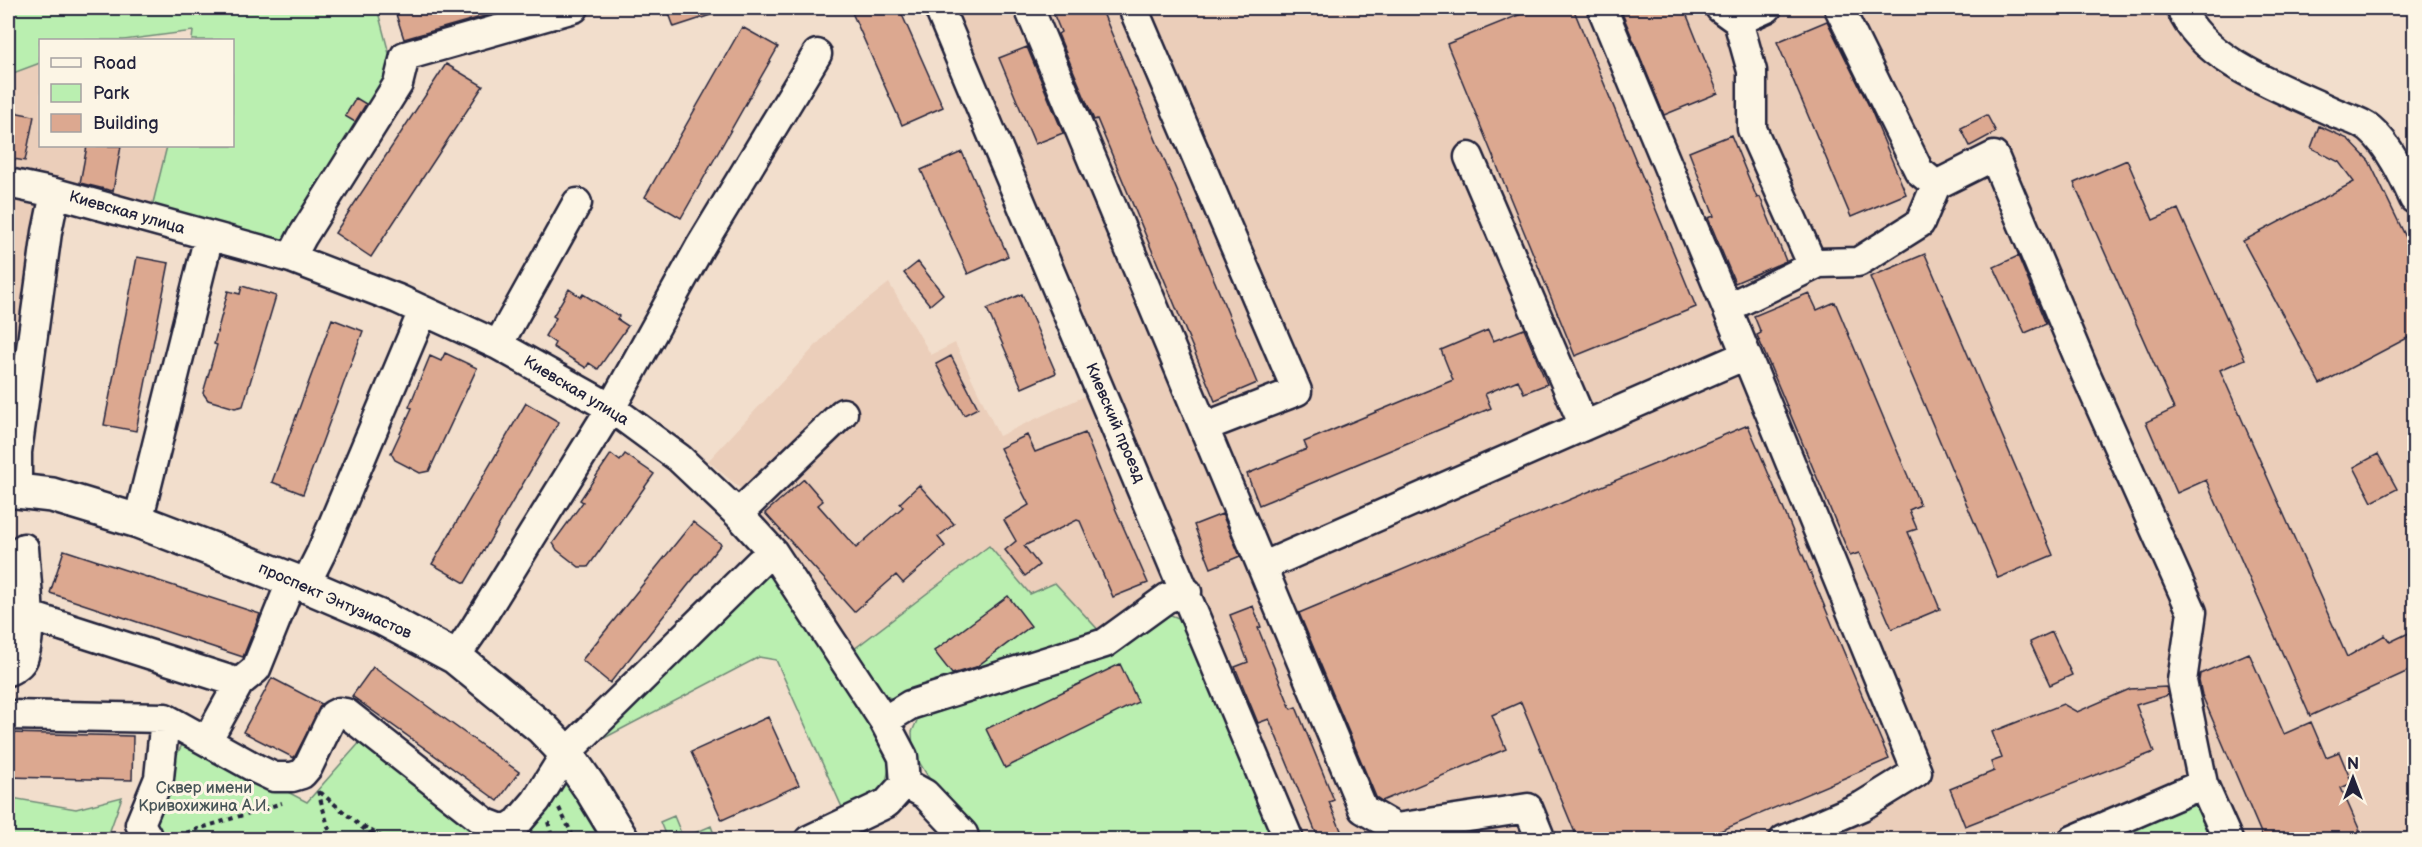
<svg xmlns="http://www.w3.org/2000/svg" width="2422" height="847" font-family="'Balsamiq Sans',sans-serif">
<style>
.built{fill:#ebceba}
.green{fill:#baefb0;stroke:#6e8876;stroke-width:1.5}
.building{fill:#dca890;stroke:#22223b;stroke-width:1.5}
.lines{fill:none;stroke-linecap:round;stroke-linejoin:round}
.minor-casing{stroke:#22223b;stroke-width:33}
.major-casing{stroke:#22223b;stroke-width:38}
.path{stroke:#22223b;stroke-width:4;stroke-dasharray:4.5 4.5;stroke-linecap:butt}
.minor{stroke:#fcf5e5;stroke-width:28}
.major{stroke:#fcf5e5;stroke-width:33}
.labels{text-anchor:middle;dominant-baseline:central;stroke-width:6;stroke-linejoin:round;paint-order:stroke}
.street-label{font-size:16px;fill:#22223b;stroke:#fcf5e5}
.park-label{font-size:16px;fill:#485558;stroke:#fcf5e5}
</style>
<rect width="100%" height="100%" fill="#f2decc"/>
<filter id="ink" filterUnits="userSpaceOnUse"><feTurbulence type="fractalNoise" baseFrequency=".0167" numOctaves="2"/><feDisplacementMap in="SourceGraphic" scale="12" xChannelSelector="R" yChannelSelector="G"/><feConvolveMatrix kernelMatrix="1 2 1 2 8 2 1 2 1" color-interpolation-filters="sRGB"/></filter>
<g filter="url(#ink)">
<path class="built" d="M952,8H2160L2180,35L2242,77L2367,137L2390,166L2414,217V839H2211L2185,779L2039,839H1302Z
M40,63V146H167L152,207L8,174V75Z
M8,194L44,201L32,232L11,466H8Z
M889,283L931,355L955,343L999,436L1087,395L1161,573L1160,588L1103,635L1030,594L849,653L741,489L708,461L834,326Z"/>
<path class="green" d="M8,8H377L401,99L311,251L281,240L152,207L167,146H232V40H192L193,31L124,40H40V63L8,75Z
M989,546L1030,594L1055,583L1103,635L909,696L890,698L872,688L849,653Z
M771,565L891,755C886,797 880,795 845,814L776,660L759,657L589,746Z
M1171,615L1181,619L1272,839H976L935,788L913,752L912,732L919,716L1159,616Z
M185,739L307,802L362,740L496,840H133Z
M561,775L600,839L510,840Z
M122,797L107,839H8V811L12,798L76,809Z
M2194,804L2211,839L2104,840Z
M674,816L683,838L711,826L716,839H667L660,822Z"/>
<path class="building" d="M394,8H502V11L404,39Z
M667,8H722L723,11L674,27Z
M850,8H899L943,107L902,125Z
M1051,8H1101L1257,383L1215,401L1097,119L1094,120L1058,34L1061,32Z
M1536,8H1573L1696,307L1575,356L1447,44Z
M1620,8H1684L1718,93L1664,115Z
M1827,21L1871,110L1906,194L1851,217L1777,42Z
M742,27L778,47L681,218L645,197Z
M1027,47L1063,133L1035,144L999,58Z
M446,64L483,86L371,257L335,233Z
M356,98L366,104L355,122L345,116Z
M8,111L34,116L25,161L8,158Z
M1987,115L1996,132L1970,146L1961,128Z
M2319,126L2348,139L2369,161L2415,256V334L2320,384L2243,241L2354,182L2339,162L2311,148Z
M1731,135L1757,198L1760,197L1786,261L1735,283L1708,218L1714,216L1689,152Z
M87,146H121L113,191L80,183Z
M962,152L1008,256L968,274L921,170Z
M2127,160L2153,220L2178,209L2245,359L2220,370L2347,657L2385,635L2390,642L2415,630V668L2310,716L2206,480L2177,493L2146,422L2174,409L2074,183Z
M1925,254L2053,555L1998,578L1870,277Z
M2018,256L2046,324L2025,333L1994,267Z
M137,257L169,263L136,431L104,425Z
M918,262L943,294L930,305L904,273Z
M242,286L276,296L243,406L235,408L208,400L203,393L217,345L214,344L228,291L240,294Z
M569,289L581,297L583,294L619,316L617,319L628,326L598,369L589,363L586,368L553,347L555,343L545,336L556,318L553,316Z
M1809,293L1817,310L1835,302L1920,505L1909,510L1917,529L1908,532L1940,609L1892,629L1859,553L1850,556L1757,335L1761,333L1754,316Z
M1022,294L1056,373L1022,388L987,309Z
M332,319L363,331L303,494L272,482Z
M1524,329L1547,384L1524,393L1518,380L1485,394L1491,408L1259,505L1247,474L1307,449L1304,442L1453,380L1441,350L1488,330L1493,341Z
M445,353L477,368L429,471L420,473L395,460L391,453L412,408L409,407L430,356L441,361Z
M951,356L978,408L964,415L936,364Z
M526,403L559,422L465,583L432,564Z
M1748,425L1889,759L1699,840H1578L1521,702L1492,715L1506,749L1382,801L1376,797L1299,613Z
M1085,433L1115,508L1148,583L1113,597L1080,521L1077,520L1024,546L1039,565L1025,576L1005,550L1016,541L1004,520L1029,505L1000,448L1027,435L1035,452Z
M611,454L620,461L625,454L654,474L588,567H579L557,550L553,543L583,502L580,500Z
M2378,454L2397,489L2372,502L2354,467Z
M804,479L823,501L818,505L856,548L903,507L900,503L919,485L954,524L938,537L945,546L903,583L896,575L854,612L765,513Z
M1222,514L1240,556L1211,568L1194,525Z
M693,522L721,544L610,683L582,660Z
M64,550L260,614L243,657L50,593Z
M1008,596L1031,626L976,667L952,674L934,651Z
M1253,606L1261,627L1258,628L1291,709L1296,707L1334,800L1329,802L1345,840H1319L1269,719L1258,723L1235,667L1248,662L1230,615Z
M2052,632L2072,675L2050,685L2030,642Z
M2249,653L2284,734L2311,722L2326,757L2339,752L2352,783L2341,788L2364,840H2264L2202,695L2199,681L2200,674Z
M1120,664L1138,702L1005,768L986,729Z
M373,667L519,772L498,801L352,696Z
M272,678L322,704L294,758L243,732Z
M2166,687L2168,695L2136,705L2154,752L1965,826L1950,789L1994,771L1991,762L2002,758L1992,732L2063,704L2077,712L2130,689Z
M768,717L799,785L722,820L691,752Z
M8,733L133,736L132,780L8,777Z"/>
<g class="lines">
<g class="minor-casing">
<path id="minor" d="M939,8L1289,840
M1029,8L1363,809L1396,828L1528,808L1541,840
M1133,8L1297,391L1204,427
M1602,8L1727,308
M1720,8L1738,21L1752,71V129L1813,266
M1839,8L1919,171L1936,185
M2181,8C2202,61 2284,89 2333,112C2344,117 2361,121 2370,129C2389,145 2404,177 2414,199
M1738,21L1767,8
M1469,157L1584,426
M8,183L55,193L291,258L398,299L498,345L611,408L679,458L738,514L773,552L884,721L903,757L905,783L925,794L963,834L965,840
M291,258L302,237L398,84L405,56L574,8
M498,345L577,203
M17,490V452L47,232L55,193
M738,514L843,413
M138,521L209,236
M1262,567L1746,355
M305,585L321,553L423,311
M27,615L239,683
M455,657L473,631L611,408L700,247L817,54
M8,671C15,668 22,664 24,656C33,629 26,577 24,548
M8,715L165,718L257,769L274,777H292L302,774L308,767L333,715L339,712L346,713L486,823L499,828H509L518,822L536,801L566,753L759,563L773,552
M884,721L910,705L1105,643L1167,598L1187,592
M207,741L239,683L256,669L292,580
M144,840L147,836L140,824L159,778L165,718
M809,840L887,803L905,783
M1784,840L1862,806L1917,772L1727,308L1819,263L1858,262L1920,223L1936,185L1994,156L2083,368L2192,612L2182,681L2203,784L2228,840
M2073,840L2203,784"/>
</g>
<g class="major-casing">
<path id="major" d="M8,490L52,495L138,521L305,585L382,618L455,657L542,728L566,753L591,789L622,840"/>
</g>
<path class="path" d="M318,791L332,840
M320,792L377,840
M559,808L575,840
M548,822L553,840
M363,826L387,840
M169,838L282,803"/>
<use href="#minor" class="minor"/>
<use href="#major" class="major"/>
</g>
</g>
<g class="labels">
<g class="street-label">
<text transform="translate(127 213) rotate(16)">Киевская улица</text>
<text transform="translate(576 391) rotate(31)">Киевская улица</text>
<text transform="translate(1115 423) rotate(67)">Киевский проезд</text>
<text transform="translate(335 601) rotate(24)">проспект Энтузиастов</text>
</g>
<g class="park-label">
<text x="204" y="788">Сквер имени<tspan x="204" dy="18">Кривохижина А.И.</tspan></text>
</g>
</g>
<rect width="2422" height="847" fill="none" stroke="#fcf5e5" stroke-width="30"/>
<rect x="15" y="15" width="2392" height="817" fill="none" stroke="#22223b" stroke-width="2" filter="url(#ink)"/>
<rect x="39" y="39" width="195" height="108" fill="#fcf5e5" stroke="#a5a1a1" stroke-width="1.5"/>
<rect x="51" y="58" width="30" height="9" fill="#fcf5e5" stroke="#a5a1a1" stroke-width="1.5"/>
<text x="93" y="69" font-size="18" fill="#22223b">Road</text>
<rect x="51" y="84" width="30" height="18" fill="#baefb0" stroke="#a5a1a1" stroke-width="1.5"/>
<text x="93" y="99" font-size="18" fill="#22223b">Park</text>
<rect x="51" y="114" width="30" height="18" fill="#dca890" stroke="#a5a1a1" stroke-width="1.5"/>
<text x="93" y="129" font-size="18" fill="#22223b">Building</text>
<g transform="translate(2353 778)" stroke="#fcf5e5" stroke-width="4.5" paint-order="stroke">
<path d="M0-4.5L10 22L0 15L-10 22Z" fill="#22223b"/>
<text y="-9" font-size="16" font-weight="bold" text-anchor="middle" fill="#22223b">N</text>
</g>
</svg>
